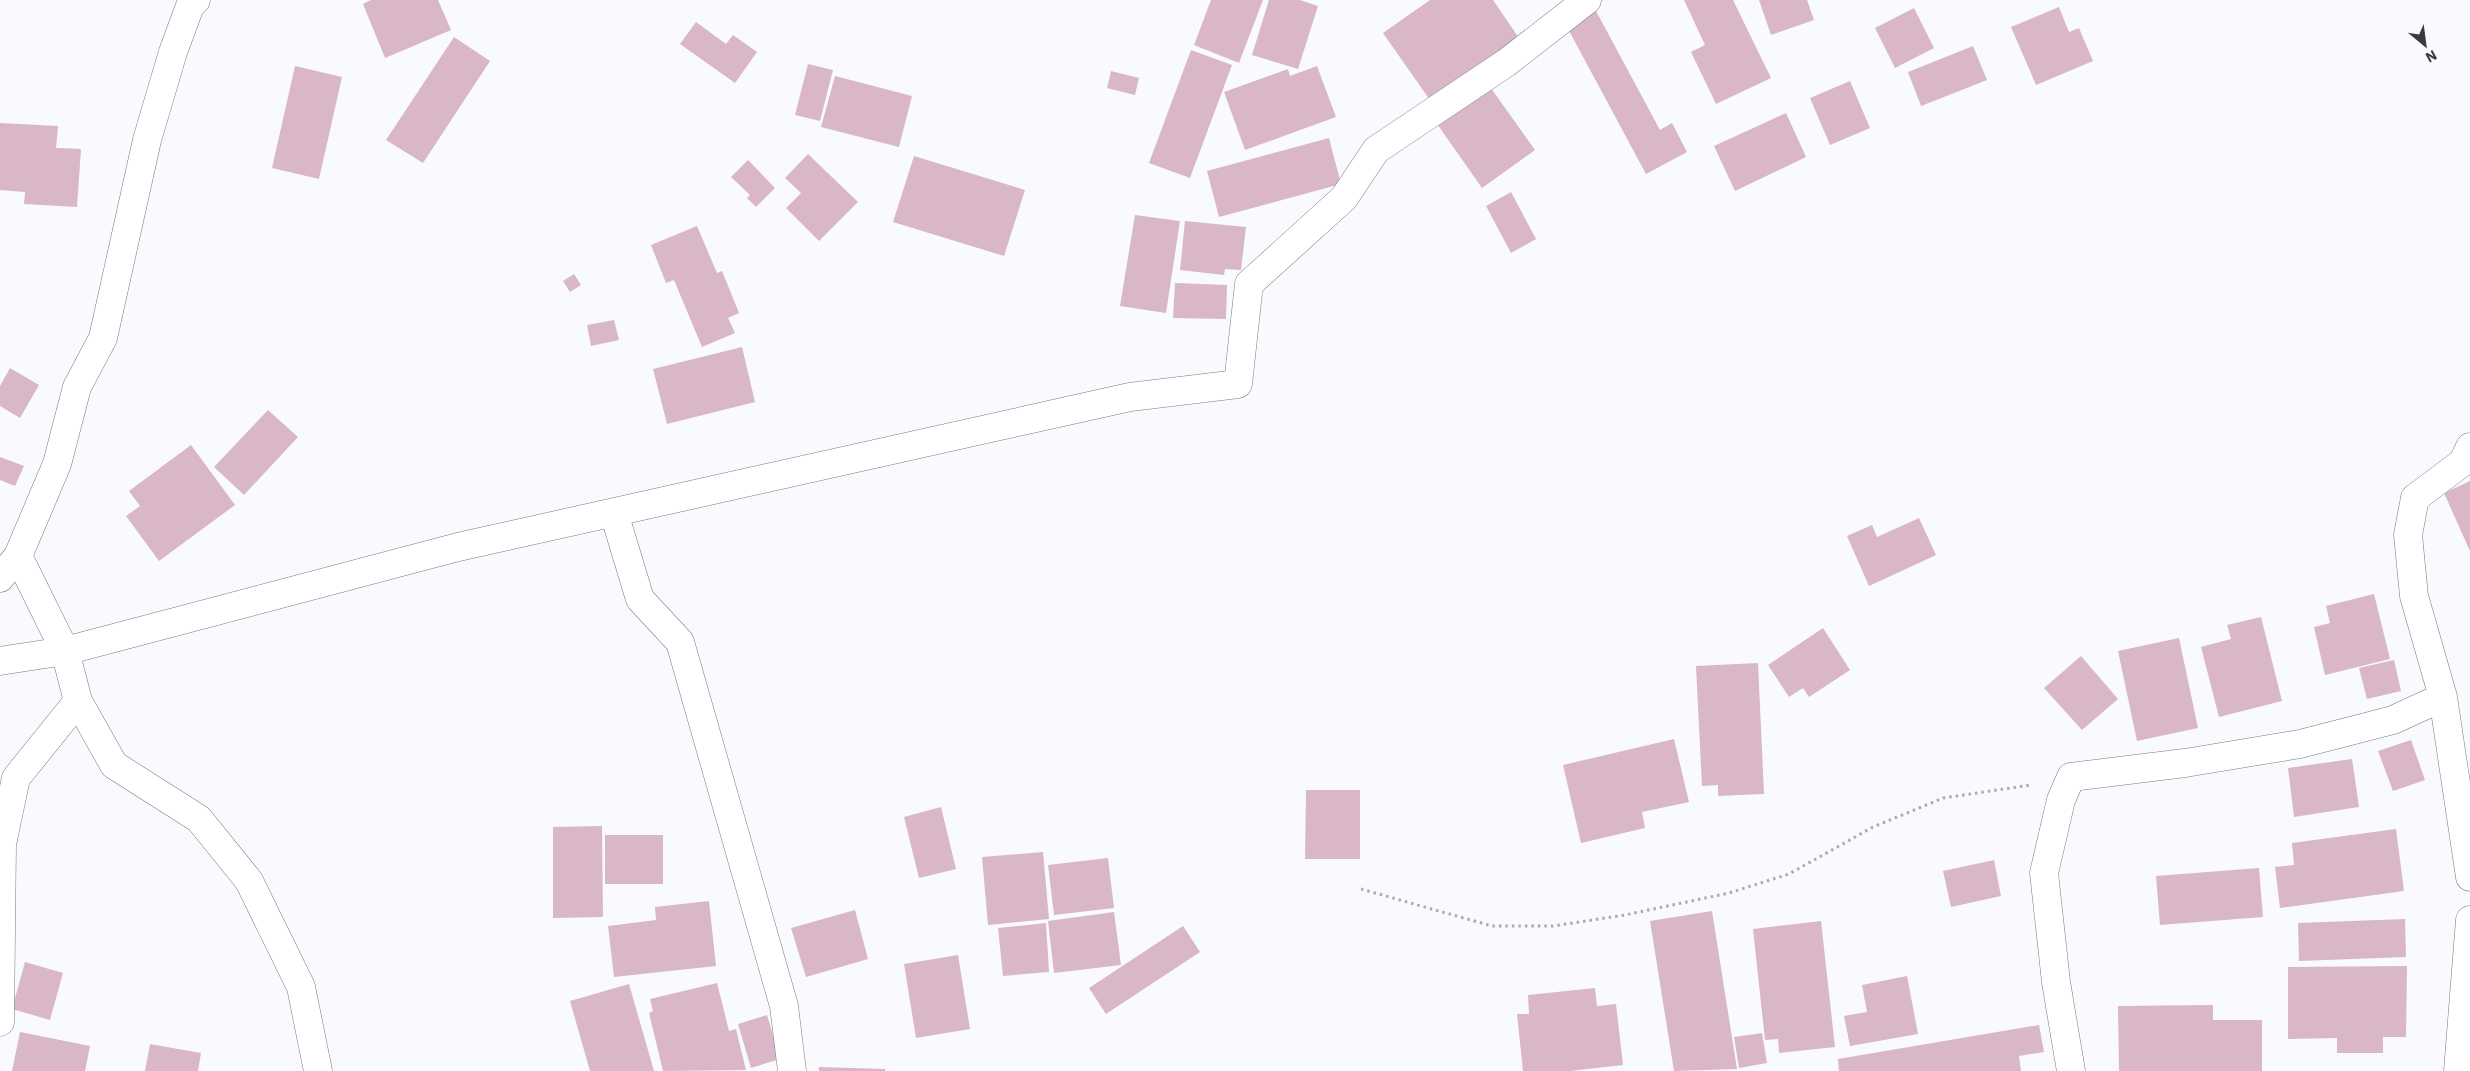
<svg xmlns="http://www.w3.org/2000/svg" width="2470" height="1071" font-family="'IBM Plex Sans',sans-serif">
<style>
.building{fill:#d9b6c8}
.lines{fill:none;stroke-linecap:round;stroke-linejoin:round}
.street-casing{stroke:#787b83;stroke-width:29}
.path{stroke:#aaabaf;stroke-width:3;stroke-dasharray:2.5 4;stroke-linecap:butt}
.street{stroke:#fff;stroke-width:28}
</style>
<rect width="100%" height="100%" fill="#f9fafe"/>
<path class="building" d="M371,0H438L451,30L385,58L363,4Z
M1211,0H1263L1239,63L1194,45Z
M1269,0H1300L1318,6L1298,69L1252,55Z
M1430,0H1493L1521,41L1432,103L1383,33Z
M1684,0H1733L1771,78L1716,104L1691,52L1705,45Z
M1759,0H1807L1814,20L1771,35Z
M2059,7L2069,32L2079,28L2093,61L2036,85L2011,27Z
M1914,8L1934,48L1895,68L1875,28Z
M1596,11L1660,130L1672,123L1687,152L1646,174L1567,27Z
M696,22L726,44L733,35L757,52L735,83L680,44Z
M454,37L490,61L423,163L386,140Z
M1973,46L1987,80L1921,106L1908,72Z
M1191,50L1232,65L1190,178L1149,163Z
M808,64L833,70L820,121L795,115Z
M295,66L342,77L319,179L272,168Z
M1317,66L1336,117L1245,150L1224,92L1288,69L1290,76Z
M1111,71L1139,78L1135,95L1107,88Z
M835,76L912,96L899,147L821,127Z
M1850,81L1870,128L1830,145L1810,98Z
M1488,84L1535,150L1482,188L1435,121Z
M1786,113L1806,157L1735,191L1714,146Z
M0,123L58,126L56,148L81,149L77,207L24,204L25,192L0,190Z
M1329,138L1341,184L1219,217L1207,171Z
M808,154L858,202L819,241L786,208L801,193L785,178Z
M914,156L1025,190L1004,256L893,222Z
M748,160L775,188L756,207L747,198L750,195L731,177Z
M1511,192L1536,239L1511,253L1486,206Z
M1135,215L1180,221L1166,313L1120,306Z
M1185,221L1246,227L1241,270L1225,269L1224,275L1180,270Z
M697,226L717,273L722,271L739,313L728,318L735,333L702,347L674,280L666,283L651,245Z
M574,274L581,285L570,292L563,281Z
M1175,283L1227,285L1226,319L1173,318Z
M614,320L619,340L591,346L587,325Z
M742,347L755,402L667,424L653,369Z
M10,368L39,385L20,418L0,406V386Z
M268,410L298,437L244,495L214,467Z
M191,445L235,505L159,561L126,516L140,506L129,491Z
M0,457L24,466L15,486L0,480Z
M2470,481V551L2444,493Z
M1919,518L1936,555L1869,586L1847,536L1872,525L1877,537Z
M2374,594L2390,659L2325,675L2314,627L2330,623L2326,606Z
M2261,617L2282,701L2219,717L2201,647L2231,639L2227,625Z
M1823,628L1850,670L1809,697L1803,688L1789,697L1768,665Z
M2179,638L2198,728L2137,741L2118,651Z
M2081,656L2118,699L2082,730L2044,688Z
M2394,660L2401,691L2367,699L2359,668Z
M1758,663L1764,794L1718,796V785L1702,786L1696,666Z
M1674,739L1689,802L1642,812L1645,828L1581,843L1563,765Z
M2411,740L2425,780L2393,791L2378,751Z
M2352,759L2359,807L2294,817L2288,768Z
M1306,790H1360V859H1305Z
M941,807L956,869L919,878L904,817Z
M602,826L603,917L553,918V827Z
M2396,829L2404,891L2280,908L2275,867L2294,865L2292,843Z
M605,835H663V884H605Z
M1043,852L1049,919L988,925L982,857Z
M1108,858L1114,908L1054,915L1048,865Z
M1994,860L2001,896L1951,907L1943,871Z
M2259,868L2263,917L2160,925L2156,876Z
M709,901L716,966L614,977L608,926L656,920L655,907Z
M855,910L868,959L806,977L791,928Z
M1712,911L1737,1069L1674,1071L1650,921Z
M1114,912L1121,965L1054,973L1048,921Z
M2405,919L2406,957L2299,961L2298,923Z
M1821,921L1835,1047L1779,1053L1778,1039L1765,1040L1753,929Z
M1046,923L1049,972L1003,976L998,928Z
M1183,926L1200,952L1106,1014L1089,988Z
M958,955L970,1029L916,1038L904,964Z
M25,962L63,973L50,1020L12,1009Z
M2407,966L2406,1037H2383V1053H2337V1038L2288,1039V967Z
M1907,976L1918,1034L1850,1046L1844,1016L1867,1012L1862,985Z
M717,983L729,1031L736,1029L746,1070L663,1071L649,1013L653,1011L650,999Z
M629,984L654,1071H590L570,1001Z
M1595,988L1597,1006L1616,1004L1623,1065L1570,1071H1523L1517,1014H1529L1528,995Z
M2213,1005V1020H2262V1071H2119L2118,1006Z
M767,1015L780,1059L751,1068L738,1024Z
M2039,1025L2044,1052L2019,1056L2021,1071H1839L1838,1059Z
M20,1032L90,1046L85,1071H12Z
M1762,1033L1767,1063L1739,1068L1734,1037Z
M150,1044L201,1053L198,1071H145Z
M819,1067L885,1069V1071H819Z"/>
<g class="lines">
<g class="street-casing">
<path id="street" d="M614,513L640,599L680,642L784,1006L792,1071
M18,556L65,651L78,701L114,765L199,819L249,881L301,987L318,1071
M0,578L18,556L57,464L77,387L103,338L147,140L173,52L190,6L196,0
M0,661L65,651L458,547L1130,397L1238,384L1249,284L1344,198L1376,150L1506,63L1587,0
M2443,697L2470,877
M0,1022L2,844L16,778L78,701
M2071,1071L2056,982L2044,873L2061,800L2071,777L2185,763L2300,744L2393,720L2443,697L2414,596L2408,535L2415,498L2463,462L2470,447
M2458,1071L2470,920"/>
</g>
<path class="path" d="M1361,889L1492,926H1553L1625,915L1729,893L1789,874L1873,827L1943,798L2031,785"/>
<use href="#street" class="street"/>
</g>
<g transform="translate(2425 45) rotate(151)" stroke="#f9fafe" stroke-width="4" paint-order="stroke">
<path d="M0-4L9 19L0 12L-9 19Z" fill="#3a3b3f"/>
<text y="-8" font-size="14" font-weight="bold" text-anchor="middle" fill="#3a3b3f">N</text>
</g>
</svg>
